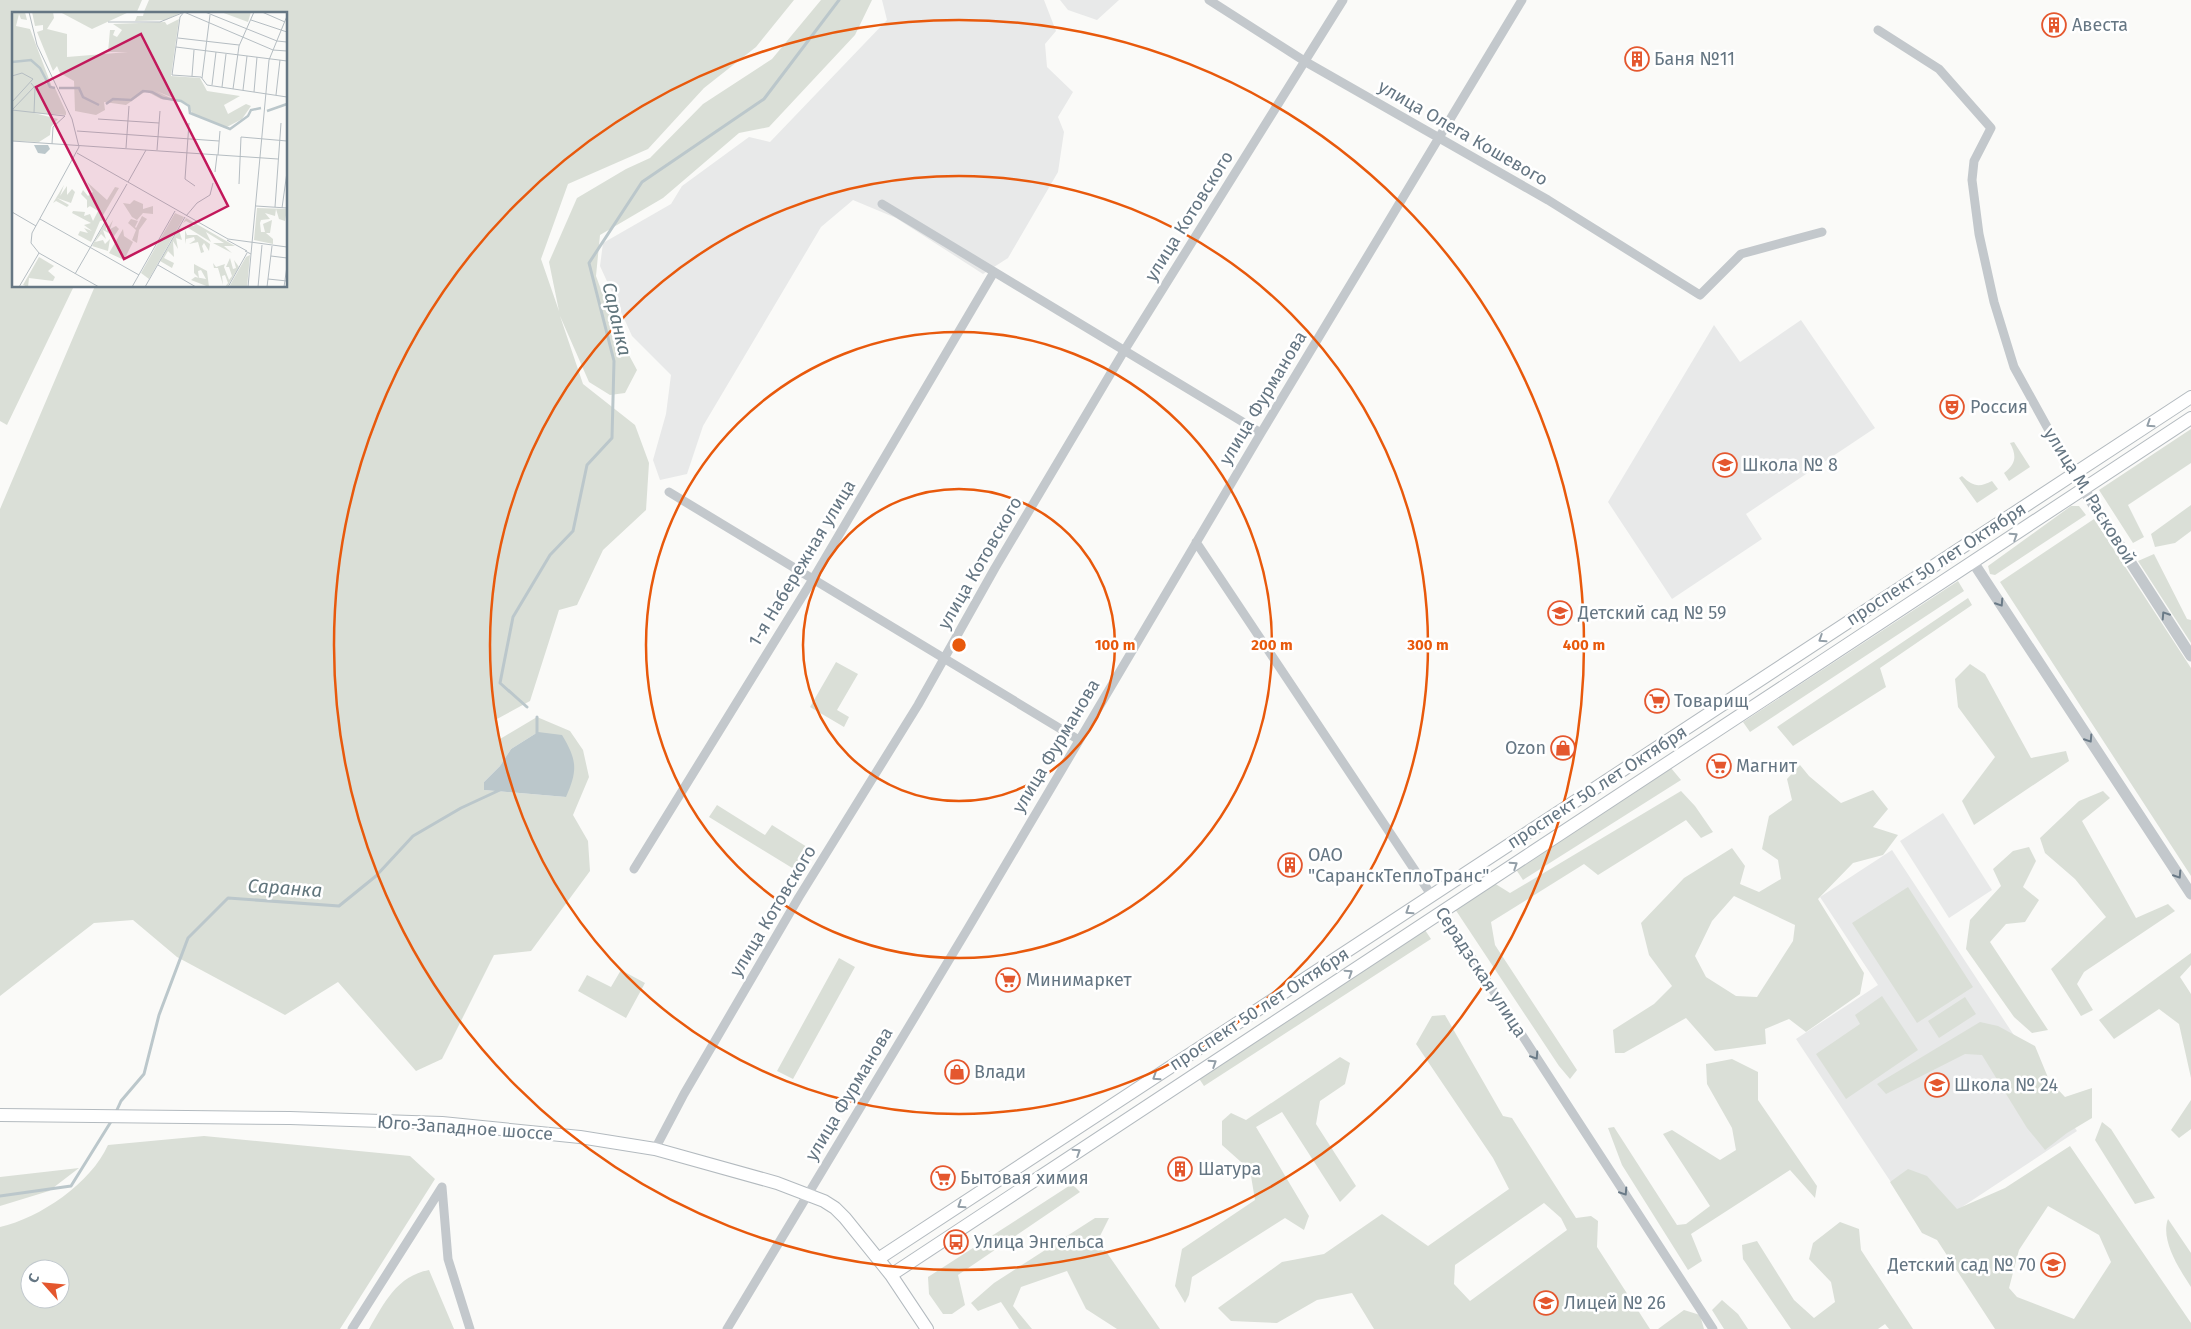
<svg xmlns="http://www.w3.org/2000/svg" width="2191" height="1329" font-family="'Fira Sans',sans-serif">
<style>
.built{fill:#e8e9e9}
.green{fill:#dadfd7;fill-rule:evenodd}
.water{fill:#bbc7cb}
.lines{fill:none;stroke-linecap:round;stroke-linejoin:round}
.stream{stroke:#bbc7cb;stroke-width:3}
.secondary-casing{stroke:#b3babf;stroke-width:14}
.minor{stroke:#c3c8cc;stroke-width:9}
.tertiary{stroke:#c3c8cc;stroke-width:11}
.secondary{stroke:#fff;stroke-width:12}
.oneway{stroke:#939fa8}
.oneway2{stroke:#6a7a87}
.ring{fill:none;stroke:#e8590c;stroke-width:2.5}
.labels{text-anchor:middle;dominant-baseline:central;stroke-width:5;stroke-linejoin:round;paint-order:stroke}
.poi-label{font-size:18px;fill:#657683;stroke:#fff;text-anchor:start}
.street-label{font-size:18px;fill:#657683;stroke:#fff}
.water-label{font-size:19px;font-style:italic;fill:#60757c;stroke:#fff}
.inset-river{fill:none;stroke:#bbc7cb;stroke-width:2.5}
.inset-road{fill:none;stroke:#b5bdc2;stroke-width:1}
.view{fill:#c2185b;fill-opacity:0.15;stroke:#c2185b;stroke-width:2.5}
.inset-edge{fill:none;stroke:#657683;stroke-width:2.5}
.centre{fill:#e8590c;stroke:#fff;stroke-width:2.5}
.ring-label{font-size:15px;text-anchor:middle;font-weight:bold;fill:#e8590c;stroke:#fff;stroke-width:5;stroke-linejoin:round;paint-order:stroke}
</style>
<rect width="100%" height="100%" fill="#fafaf8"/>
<path class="built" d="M882,0H1044L1056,31L1045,44L1047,67L1073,92L1058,117L1064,132L1058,172L1008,258L983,274L896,218L853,200L821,227L703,426L687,474L660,480L653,460L666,414L671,375L632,336L600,266L603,243L671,204L682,186L749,137L770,142L887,20Z
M1060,0H1119L1097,20L1068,10Z
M1801,320L1875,428L1746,514L1762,539L1672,599L1608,502L1714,325L1740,362Z
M1943,813L1992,890L1949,918L1900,841Z
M1892,850L2077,1131L1924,1232L1796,1039L1878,985L1820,897Z"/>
<path class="green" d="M0,0H142L136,14H14V286H74L7,425L0,421Z
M149,0H794L756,47L704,88L648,149L568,184L541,259L559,311L549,262L577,198L626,169L650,158L703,104L772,59L821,0H872L855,35L769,127L739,133L663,198L600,235L596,276L616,331L637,370L625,393L610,395L589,382L560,316L583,384L635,425L649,463L646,510L603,550L577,605L559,610L530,701L497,719L500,739L537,717L570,731L583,750L589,777L573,815L588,841L590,871L531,951L494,955L442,1059L416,1071L338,982L285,1015L177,957L133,920L94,923L0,996V509L95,286H286V14H143ZM538,732L566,797L484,790V782L500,766L511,749Z
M2191,429V463L2128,505L2144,537L2133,543L2099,490Z
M2014,442L2030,467L2009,481L2004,473C2016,464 2017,456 2010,443Z
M1962,476C1972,486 1979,488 1992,481L1998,489L1977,503L1959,478Z
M2191,505V531L2175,543L2155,547L2151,534Z
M2071,506H2079L2086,515L1995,575L1990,574L1988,566Z
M2094,519L2191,668V876L2000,582Z
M2154,554L2187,619L2191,620V643L2138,561Z
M1958,581L1964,591L1750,732L1743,722Z
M1968,598L1972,605L1880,668L1886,687L1793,746L1777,727Z
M836,662L858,674L837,710L849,717L844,727L810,707Z
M1970,664L1985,674L2031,758L2066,751L2069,761L1974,825L1962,801L1995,757L1958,707L1955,679Z
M1800,765L1809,776L1841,803L1873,790L1888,809L1873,827L1898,835L1883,855L1853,863L1818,899L1864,973L1860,994L1806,1032L1789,1019L1765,1029L1766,1044L1715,1051L1686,1018L1624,1053H1615L1613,1030L1654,1004L1672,986L1649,955L1641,923L1684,878L1732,848L1745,866L1740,884L1759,892L1781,879L1778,860L1762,849L1769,816L1792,800L1787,779ZM1734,896L1795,925L1793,941L1757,997L1736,996L1706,977L1695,956L1712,921Z
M1671,768L1681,780L1523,880L1515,868Z
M1681,791L1695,806L1713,832L1701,838L1686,820L1598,875L1584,864L1491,922L1495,945L1577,1070L1570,1079L1559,1066L1455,909L1494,883L1510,893Z
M2103,791L2110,798L2082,821L2136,918L2168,904L2175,911L2084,972L2077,984L2093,1010L2081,1016L2051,969L2106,917L2075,879L2045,853L2040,838L2079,801Z
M717,805L765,835L772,825L815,852L802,874L709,817Z
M2029,847L2036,861L2023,887L2039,900L2025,922L2006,924L1990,942L2048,1030L2032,1033L2014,1017L1966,949L1970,920L2001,886L1993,869L2013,851Z
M1908,887L1973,987L1917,1023L1852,923Z
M1425,930L1431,939L1204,1086L1198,1077Z
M2191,953V965L2180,977L2191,994V1078L2179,1024L2159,1009L2114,1039L2099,1020Z
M839,958L855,967L793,1079L777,1071Z
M621,970L645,983L626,1018L578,991L587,975L611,987Z
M1882,996L1918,1050L1846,1099L1816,1054L1860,1024L1855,1015Z
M1965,997L1976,1014L1939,1038L1928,1021Z
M1445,1015L1503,1116L1512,1118L1576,1218L1591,1216L1598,1221L1597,1247L1650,1329H1374L1352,1293L1317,1300L1277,1323L1231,1321L1218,1308L1282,1262L1324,1254L1382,1214L1428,1246L1509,1189L1493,1158L1416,1044L1432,1016ZM1544,1203L1561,1218L1567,1230L1470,1301L1454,1284L1455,1265Z
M1980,1022L1998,1026L2035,1046L2049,1080L2065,1097L2092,1088V1118L2067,1133L2045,1150L2027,1128L1982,1055L1965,1054L1886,1094L1877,1084Z
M1340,1057L1350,1063L1345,1084L1320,1101L1316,1124L1356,1186L1340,1202L1282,1112L1256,1127L1309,1216L1304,1230L1285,1218L1192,1277L1189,1295L1185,1303L1175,1286L1182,1249L1255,1200L1250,1170L1222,1145V1121L1231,1113L1246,1120Z
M1732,1059L1758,1072V1100L1817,1186L1815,1198L1790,1170L1691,1234L1702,1261L1688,1270L1622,1165L1608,1128L1614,1127L1677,1225L1686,1224L1710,1206L1663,1134L1672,1130L1720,1160L1736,1150L1732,1128L1707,1084L1706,1064Z
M2191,1100V1129L2179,1138L2171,1130Z
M2102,1122L2111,1129L2155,1198L2135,1204L2095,1140Z
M204,1136L410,1156L435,1179L340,1329H0V1227C40,1218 91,1183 108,1145ZM30,1269H60V1299H30Z
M2070,1146L2191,1323V1329H1995L1937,1240L1922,1233L1890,1182L1908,1169L1927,1176L1957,1209L2005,1188ZM2048,1206L2099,1235L2111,1262L2074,1319L2017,1297L2009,1288L2019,1250Z
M79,1168L49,1191L0,1206V1177Z
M1072,1184L1080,1192L958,1275L965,1305L952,1314H943L929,1294L928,1277Z
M1095,1218H1109L1098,1240L1160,1329H1117L1086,1309L1067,1271L1021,1287L1013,1306L1032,1329H1019L1001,1302L978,1311L971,1303L994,1283Z
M2168,1219L2191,1253V1287C2180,1270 2160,1240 2168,1219Z
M1840,1222L1859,1229L1861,1250L1913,1329H1889L1885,1324L1878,1329H1791L1743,1259L1742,1245L1757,1241L1794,1300L1814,1318L1835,1302L1831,1282L1809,1259L1813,1243Z
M429,1270L454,1329H369C384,1303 397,1276 429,1270Z
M1722,1300L1738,1314L1748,1329H1724L1712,1310Z
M1684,1310L1700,1315L1704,1329H1658Z"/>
<path class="water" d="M538,732L562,735C577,760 578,770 566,797L484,790V782L500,766L511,749Z"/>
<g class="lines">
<path class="stream" d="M527,707L500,683L513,617L550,555L573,531L587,465L612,438L614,361L589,263L642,182L764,99L839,0
M537,736V717
M116,1112L121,1101L144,1074L159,1015L188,938L228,898L339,906L376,876L413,836L461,808L502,789
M0,1196L71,1186L112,1120"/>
<g class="secondary-casing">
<path id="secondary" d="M0,1115L290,1118L442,1123L580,1137L655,1149L777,1183L824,1201L835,1208L845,1218L891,1275L927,1329
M878,1259L2191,397
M891,1275L2191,418"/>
</g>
<path class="minor" d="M1209,0L1306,62L1548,200L1700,295L1741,254L1822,232
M1878,30L1939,69L1991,128L1974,161L1972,180L1979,234L1994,302L2014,367L2073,474
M882,204L1261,433
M669,492L1079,740
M1196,542L1432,896
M634,869L813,579L994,272
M1442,912L1713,1329
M655,1149L684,1094L799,897L918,705L995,568L1124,351L1343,0
M442,1187L448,1259L470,1329
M352,1329L442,1187
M727,1329L967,930L1261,433L1522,0"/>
<path class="tertiary" d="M2084,490L2191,656
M1973,562L2191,894"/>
<use href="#secondary" class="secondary"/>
</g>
<defs><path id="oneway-chevron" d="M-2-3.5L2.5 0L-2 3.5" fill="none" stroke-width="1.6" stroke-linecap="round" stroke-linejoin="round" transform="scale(1.25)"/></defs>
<g class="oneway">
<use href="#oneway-chevron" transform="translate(2150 424) rotate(147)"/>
<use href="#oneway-chevron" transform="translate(2014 536) rotate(-33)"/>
<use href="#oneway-chevron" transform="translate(1822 639) rotate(147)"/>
<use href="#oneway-chevron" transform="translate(1514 865) rotate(-33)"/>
<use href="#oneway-chevron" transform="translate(1409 911) rotate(147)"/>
<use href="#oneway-chevron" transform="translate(1349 973) rotate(-33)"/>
<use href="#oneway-chevron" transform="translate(1213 1063) rotate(-33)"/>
<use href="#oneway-chevron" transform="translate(1156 1077) rotate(147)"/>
<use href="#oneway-chevron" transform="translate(1077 1152) rotate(-33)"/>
<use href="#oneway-chevron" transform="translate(961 1205) rotate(147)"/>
</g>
<g class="oneway2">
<use href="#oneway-chevron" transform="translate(2000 603) rotate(57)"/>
<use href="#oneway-chevron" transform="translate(2165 615) rotate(-123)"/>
<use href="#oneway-chevron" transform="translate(2089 739) rotate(57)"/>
<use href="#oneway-chevron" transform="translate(2178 875) rotate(57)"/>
<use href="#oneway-chevron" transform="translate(1535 1056) rotate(57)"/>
<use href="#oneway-chevron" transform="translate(1624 1192) rotate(57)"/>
</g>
<g class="ring">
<circle cx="959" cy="645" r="156"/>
<circle cx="959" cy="645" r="313"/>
<circle cx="959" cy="645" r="469"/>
<circle cx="959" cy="645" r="625"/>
</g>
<defs>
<g id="building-ring" transform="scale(1.25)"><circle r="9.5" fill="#fff" stroke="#e4572e" stroke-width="1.5"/><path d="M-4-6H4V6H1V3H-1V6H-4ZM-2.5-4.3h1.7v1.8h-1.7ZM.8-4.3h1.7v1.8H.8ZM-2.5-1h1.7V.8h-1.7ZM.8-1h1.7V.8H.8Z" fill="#e4572e"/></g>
<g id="theatre-ring" transform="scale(1.25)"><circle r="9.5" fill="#fff" stroke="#e4572e" stroke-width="1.5"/><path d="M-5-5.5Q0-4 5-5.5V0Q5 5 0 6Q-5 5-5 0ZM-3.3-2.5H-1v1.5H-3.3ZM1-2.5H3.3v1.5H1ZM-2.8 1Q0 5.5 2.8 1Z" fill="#e4572e"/></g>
<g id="school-ring" transform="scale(1.25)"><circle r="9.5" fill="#fff" stroke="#e4572e" stroke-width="1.5"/><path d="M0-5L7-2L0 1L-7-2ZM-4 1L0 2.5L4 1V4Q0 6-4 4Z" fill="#e4572e"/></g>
<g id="supermarket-ring" transform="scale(1.25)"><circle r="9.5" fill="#fff" stroke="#e4572e" stroke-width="1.5"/><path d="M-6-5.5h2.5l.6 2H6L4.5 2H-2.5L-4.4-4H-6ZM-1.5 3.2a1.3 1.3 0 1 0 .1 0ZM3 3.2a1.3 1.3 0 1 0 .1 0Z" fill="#e4572e"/></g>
<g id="shop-ring" transform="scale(1.25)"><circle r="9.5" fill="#fff" stroke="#e4572e" stroke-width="1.5"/><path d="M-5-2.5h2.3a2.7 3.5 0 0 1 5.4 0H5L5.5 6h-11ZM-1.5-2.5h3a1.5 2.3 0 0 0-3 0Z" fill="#e4572e"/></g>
<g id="bus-ring" transform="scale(1.25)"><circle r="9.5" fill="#fff" stroke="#e4572e" stroke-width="1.5"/><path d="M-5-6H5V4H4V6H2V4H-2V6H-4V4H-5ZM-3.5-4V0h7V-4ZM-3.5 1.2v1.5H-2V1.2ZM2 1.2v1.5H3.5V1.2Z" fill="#e4572e"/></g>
</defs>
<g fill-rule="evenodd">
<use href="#building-ring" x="2054" y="25"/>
<use href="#building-ring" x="1637" y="59"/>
<use href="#theatre-ring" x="1952" y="407"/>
<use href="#school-ring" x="1725" y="465"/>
<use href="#school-ring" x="1560" y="613"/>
<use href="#supermarket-ring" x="1657" y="701"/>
<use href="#shop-ring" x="1563" y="748"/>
<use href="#supermarket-ring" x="1719" y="766"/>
<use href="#building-ring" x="1290" y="865"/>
<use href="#supermarket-ring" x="1008" y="980"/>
<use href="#shop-ring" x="957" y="1072"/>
<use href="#school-ring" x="1937" y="1085"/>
<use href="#building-ring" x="1180" y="1169"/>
<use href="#supermarket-ring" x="943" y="1178"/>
<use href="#bus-ring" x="956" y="1242"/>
<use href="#school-ring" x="2053" y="1265"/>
<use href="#school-ring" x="1546" y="1303"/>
</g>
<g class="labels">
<g class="poi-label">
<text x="2072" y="25">Авеста</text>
<text x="1654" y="59">Баня №11</text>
<text x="1970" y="407">Россия</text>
<text x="1742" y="465">Школа № 8</text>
<text x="1578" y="613">Детский сад № 59</text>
<text x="1674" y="701">Товарищ</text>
<text x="1546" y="748" text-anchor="end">Ozon</text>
<text x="1736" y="766">Магнит</text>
<text x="1308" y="855">ОАО<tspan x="1308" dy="21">"СаранскТеплоТранс"</tspan></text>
<text x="1026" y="980">Минимаркет</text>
<text x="974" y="1072">Влади</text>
<text x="1954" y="1085">Школа № 24</text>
<text x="1198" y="1169">Шатура</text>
<text x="960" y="1178">Бытовая химия</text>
<text x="974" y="1242">Улица Энгельса</text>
<text x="2036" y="1265" text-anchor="end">Детский сад № 70</text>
<text x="1564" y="1303">Лицей № 26</text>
</g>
<g class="street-label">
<text transform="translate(1463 133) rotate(30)">улица Олега Кошевого</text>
<text transform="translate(1189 216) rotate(-58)">улица Котовского</text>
<text transform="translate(1263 398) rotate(-59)">улица Фурманова</text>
<text transform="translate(2090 496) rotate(58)">улица М. Расковой</text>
<text transform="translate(802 563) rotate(-59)">1-я Набережная улица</text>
<text transform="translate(980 563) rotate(-60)">улица Котовского</text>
<text transform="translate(1936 564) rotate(-33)">проспект 50 лет Октября</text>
<text transform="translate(1056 746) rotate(-59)">улица Фурманова</text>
<text transform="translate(1597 787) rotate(-33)">проспект 50 лет Октября</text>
<text transform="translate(773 911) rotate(-59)">улица Котовского</text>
<text transform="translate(1481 972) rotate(57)">Серадзская улица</text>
<text transform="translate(1259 1009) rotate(-33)">проспект 50 лет Октября</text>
<text transform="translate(849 1094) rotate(-59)">улица Фурманова</text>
<text transform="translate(465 1128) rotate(4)">Юго-Западное шоссе</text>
</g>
<g class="water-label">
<text transform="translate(617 319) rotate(77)">Саранка</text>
<text transform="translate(285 888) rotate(4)">Саранка</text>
</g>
</g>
<g transform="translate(12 12)">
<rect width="275" height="275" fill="#fafaf8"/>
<path d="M0,0H13L15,8L9,7L7,2L4,14L18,17L40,75L29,67L38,75L43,76L54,100V103L22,101L46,107L39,115L38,123L27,130L0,129ZM20,0H41L42,6L35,17L55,22V45L116,40H96L98,18H103L101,23L105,25L110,18L101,12L153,10L155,13L167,7L159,64L188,66L195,79L228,84L212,93L216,102L234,92L239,94L230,107L213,116L180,101L176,92L144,79L165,89L149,87L134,79L114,93L92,90L93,98L84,103L63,99L62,69L48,61L45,54L41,59L25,20L31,18V13L23,14ZM48,0H117L80,17ZM132,0H170L154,8L123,9L125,4H131ZM209,0H239L236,10ZM75,170L95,188L103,175L107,176L90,205L93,208L88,209L79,230L66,223L68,219L76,221L72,216L80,219L72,213L79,211L60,201L61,199L73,200L72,204L78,202L81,209L86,199L78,194L75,196V188L69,182L71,178L76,184L81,180ZM52,173L48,184L55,174V183L60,177L63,180L59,191L45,186L57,193L55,195L44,189L41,191ZM122,188L131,192V197L141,194V202L131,201L125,208L120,205L111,191L118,192ZM245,196L275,197L273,209L267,207L264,197L263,204L253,201L258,207L249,208L248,211L249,220H253L251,212L260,208L258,221H254L261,227V232L242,228ZM163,201L172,205L137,267L129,261ZM130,204L135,207L127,218L125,231L120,228L124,218L116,211L119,207L126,209L123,215L124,216ZM174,206L223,234H212L220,241L201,231H212L194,220L199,230L173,214H183L174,209L171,211ZM101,208L98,217L104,214L107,217L100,227V223L91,218L94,227L89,222L83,230L91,228L93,232L98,227L96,239L80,234L94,209V219ZM170,212L167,218L170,228L164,226L166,237L161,229L162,245L156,239L152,246L162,251L160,256L148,249ZM111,217L112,224L121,230L112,248L97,241ZM173,218L175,223H185L198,232L197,239L192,231L190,234L192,240L189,241L186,230L177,232L183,228L182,225L174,227L173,232ZM238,243L235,275H217L234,245ZM27,245L42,254L36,259L43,265L41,269L17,266L16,275L11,273ZM218,246L221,257L224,256L222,248L227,255L215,275H213L216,271L213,263L210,264L211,273L206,256H202L201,251L204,255L213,252L212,255L217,268L220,264L217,255H214ZM182,252L195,259L197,275L179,268L183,265L194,267L189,258L186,259L187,266L182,261Z" fill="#dadfd7"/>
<path d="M22,133H36L38,137L33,142L26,141Z" fill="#bbc7cb"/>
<path class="inset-river" d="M0,50L19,48L28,56L38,75L43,76M47,76H67L71,85L87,93M94,92L101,87L119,88L131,79L140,80L151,86L169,89L177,94L178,101L218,117L236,104L239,98L249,96M255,99L275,92"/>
<path class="inset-road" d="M17,0L25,33L60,107L67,135L20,221L19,231L27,241L87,275M172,0L168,5L160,63L189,65L195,73L275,85M172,0L261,38L275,39M193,0L265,29L275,30M250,0L273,10M239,8L275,20M96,10H148L170,1M166,26L227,33M164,35L275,49M0,64L10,61L21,67L0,90M180,64L182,38M190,66L198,3M19,71L23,76L22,101M200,73L204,40M210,75L214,42M221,77L227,34L242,0M231,78L235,44M242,80L245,45M264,83L268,48M0,98L53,104M0,98L22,75M86,107L147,111M177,111L173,167L183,174M65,119L207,129M0,129L266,147M40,132L41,115L53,104M114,136L117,94M145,138L148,99M65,141L216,227L275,235M206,143L208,119M203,160L205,143M116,170L134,138M227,172L229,125L275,129M244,194L275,196M263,195L269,111M270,196L275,160M0,200L24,214M174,204L185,191L198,183L201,171M28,207L127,263M215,228L235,239M233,239L239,242L257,48L275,4M259,244L275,246M146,253L184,275M63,262L115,172M256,267L275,269M7,275L27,241M120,275L163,199M133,275L173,205M216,275L235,241M236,275L239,242M246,275L250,233M255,275L260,234M272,275L275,254"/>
<path class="view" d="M129,22L216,194L112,247L24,75Z"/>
<rect width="275" height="275" class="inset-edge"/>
</g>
<circle cx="959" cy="645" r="8" class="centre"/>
<g class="ring-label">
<text x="1115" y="650">100 m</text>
<text x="1272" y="650">200 m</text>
<text x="1428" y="650">300 m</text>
<text x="1584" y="650">400 m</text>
</g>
<g transform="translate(45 1284) rotate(297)"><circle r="24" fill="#ffffff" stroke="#c1c8cd"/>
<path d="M0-4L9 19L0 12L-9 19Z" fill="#e4572e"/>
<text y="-8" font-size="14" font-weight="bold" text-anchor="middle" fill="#657683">С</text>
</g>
</svg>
